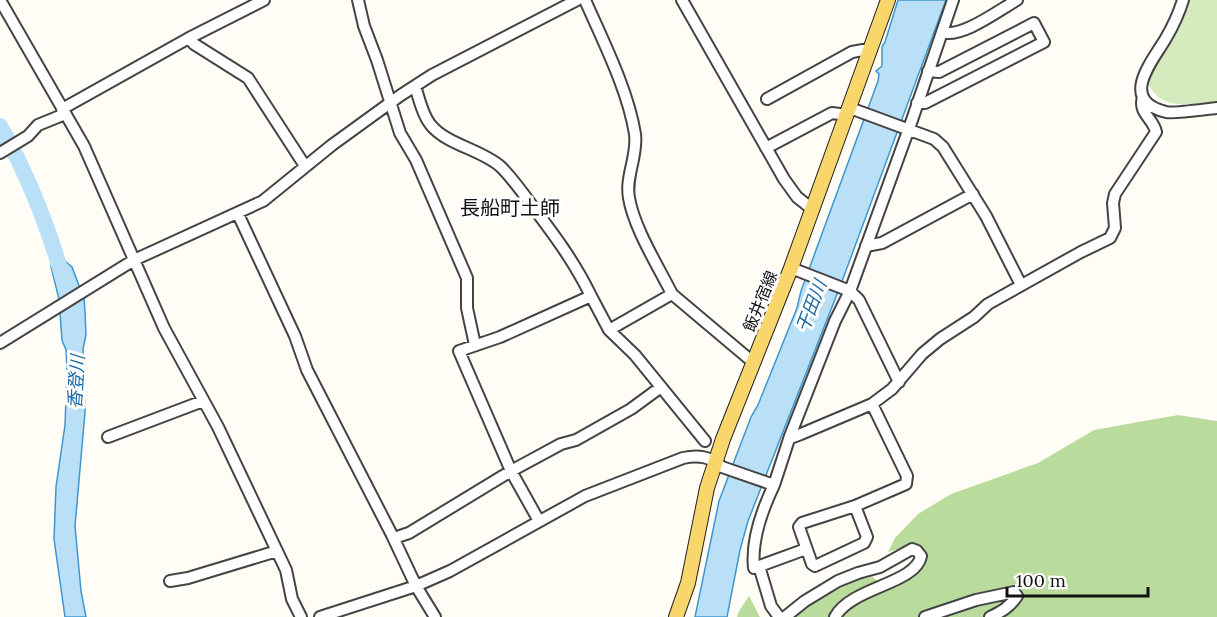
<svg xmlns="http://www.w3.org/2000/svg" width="1217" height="617" font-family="Lora,'Noto Sans JP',serif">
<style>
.green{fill:#d5ebbd}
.forest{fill:#b9dc9c}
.water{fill:#b9e0f7;stroke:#3f96cf;stroke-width:1.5}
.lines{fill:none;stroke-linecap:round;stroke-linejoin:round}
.canal{stroke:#b9e0f7;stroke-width:10}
.river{stroke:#b9e0f7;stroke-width:16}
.minor-casing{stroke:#444;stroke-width:14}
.major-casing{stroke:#222;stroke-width:16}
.minor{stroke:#fff;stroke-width:10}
.major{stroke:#f9d66b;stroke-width:14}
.labels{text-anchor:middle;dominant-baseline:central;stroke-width:6;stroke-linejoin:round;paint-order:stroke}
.street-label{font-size:16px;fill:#111;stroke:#fff}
.water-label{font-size:18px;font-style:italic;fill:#1768a6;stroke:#fff}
.quarter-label{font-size:20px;fill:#111;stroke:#fff}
</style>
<rect width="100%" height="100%" fill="#fffdf5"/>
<path class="green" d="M1188,0H1217V102C1184,102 1165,114 1146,81C1160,52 1177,30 1188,0Z"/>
<path class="forest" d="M1178,415L1217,421V617H790L854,580L873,577L885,588L924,559L908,546L888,552L895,538L918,514L951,494L1038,463L1094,430Z
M749,596L760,617H737L739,611Z"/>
<path class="water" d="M898,0H946L841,284L748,521L740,550L727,617H695L719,501L751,417L758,405L797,308L801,291L878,81L879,74L876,71L882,66V47L885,42Z
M65,261L72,267L84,299L85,312L86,335L83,349L85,412L75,526L81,591L86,617H65L54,539L56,487L65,425L67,370L66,350L62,340L59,299L51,267L52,262Z"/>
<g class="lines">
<path class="canal" d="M0,146L9,141"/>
<path class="river" d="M0,126C29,176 48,226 64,282"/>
<g class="minor-casing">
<path id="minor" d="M0,0L84,146L164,328L218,427L286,570L292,599L301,617
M358,0L364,26L377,60L400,133L416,160L467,278V308L475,345
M585,0C603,41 628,90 635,134C638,156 625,176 629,198C634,228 658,266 672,294
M682,0L784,179L797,197L812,209
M1183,0C1179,13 1173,26 1166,38C1152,62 1118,100 1166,112C1173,114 1206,109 1217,108
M942,32C961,39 999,10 1017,0
M189,38L194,44L248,78L305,166
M415,86C419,98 422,114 430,124C446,145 481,149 501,167C513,179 523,193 533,207C555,236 575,263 591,296
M767,99L852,52L863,50L870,52
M917,103H925L1044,42L1034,23L939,72L928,71
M850,108L934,139L943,147L986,216L1021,285
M62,109L189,38L264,0
M766,148L832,113L847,115
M0,153L28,136L38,125L65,114
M238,214L295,336L307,370L392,535L416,586L435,617
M866,246L882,243L973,194
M791,268L850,291L859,300L899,382
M0,343L134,260L263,201L332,145L401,95L432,75L577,0
M790,436L793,437L801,434L872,404L892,389L922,354L940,339L974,317L988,304L1081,252L1110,238L1115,228L1113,203L1115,194L1156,132C1153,118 1138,113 1143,97
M108,437L203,401
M705,441L635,355L609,330L672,294L748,358L754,361
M774,485C762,510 751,540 754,568L806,549
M855,506L867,537L864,543L815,566L812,564L799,527L802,523L855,506L906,484L907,476L872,404
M539,521L511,471L459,351L500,337L591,296L609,330
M394,538L409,533L511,471L561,444L576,440L631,409L661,387
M759,566L771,606L779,617
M170,581L188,578L277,551
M320,617L416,586L450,571L585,496L683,458C698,455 710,456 722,467L774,485L790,436L835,321L850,291L912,120L953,0
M785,617L805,601L838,581L858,573L880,567L912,549L917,551L921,556C916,584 851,587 835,617
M925,617L976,600L1014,592L1017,596C1010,607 1001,612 990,617"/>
</g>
<g class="major-casing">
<path id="major" d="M676,617L688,583L707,488L723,439L791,268L888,0"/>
</g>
<use href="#minor" class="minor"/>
<use href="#major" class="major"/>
</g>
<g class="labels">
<g class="street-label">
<text transform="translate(760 301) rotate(-68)">飯井宿線</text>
</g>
<g class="water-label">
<text transform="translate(811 306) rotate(-69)">干田川</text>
<text transform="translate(76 382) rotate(-87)">香登川</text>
</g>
<g class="quarter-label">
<text x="510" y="207">長船町土師</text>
</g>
</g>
<path d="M1007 587v9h141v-9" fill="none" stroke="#111111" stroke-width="3"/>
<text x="1016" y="587" font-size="18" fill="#111111" stroke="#ffffff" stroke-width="4.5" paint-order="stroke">100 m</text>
</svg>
